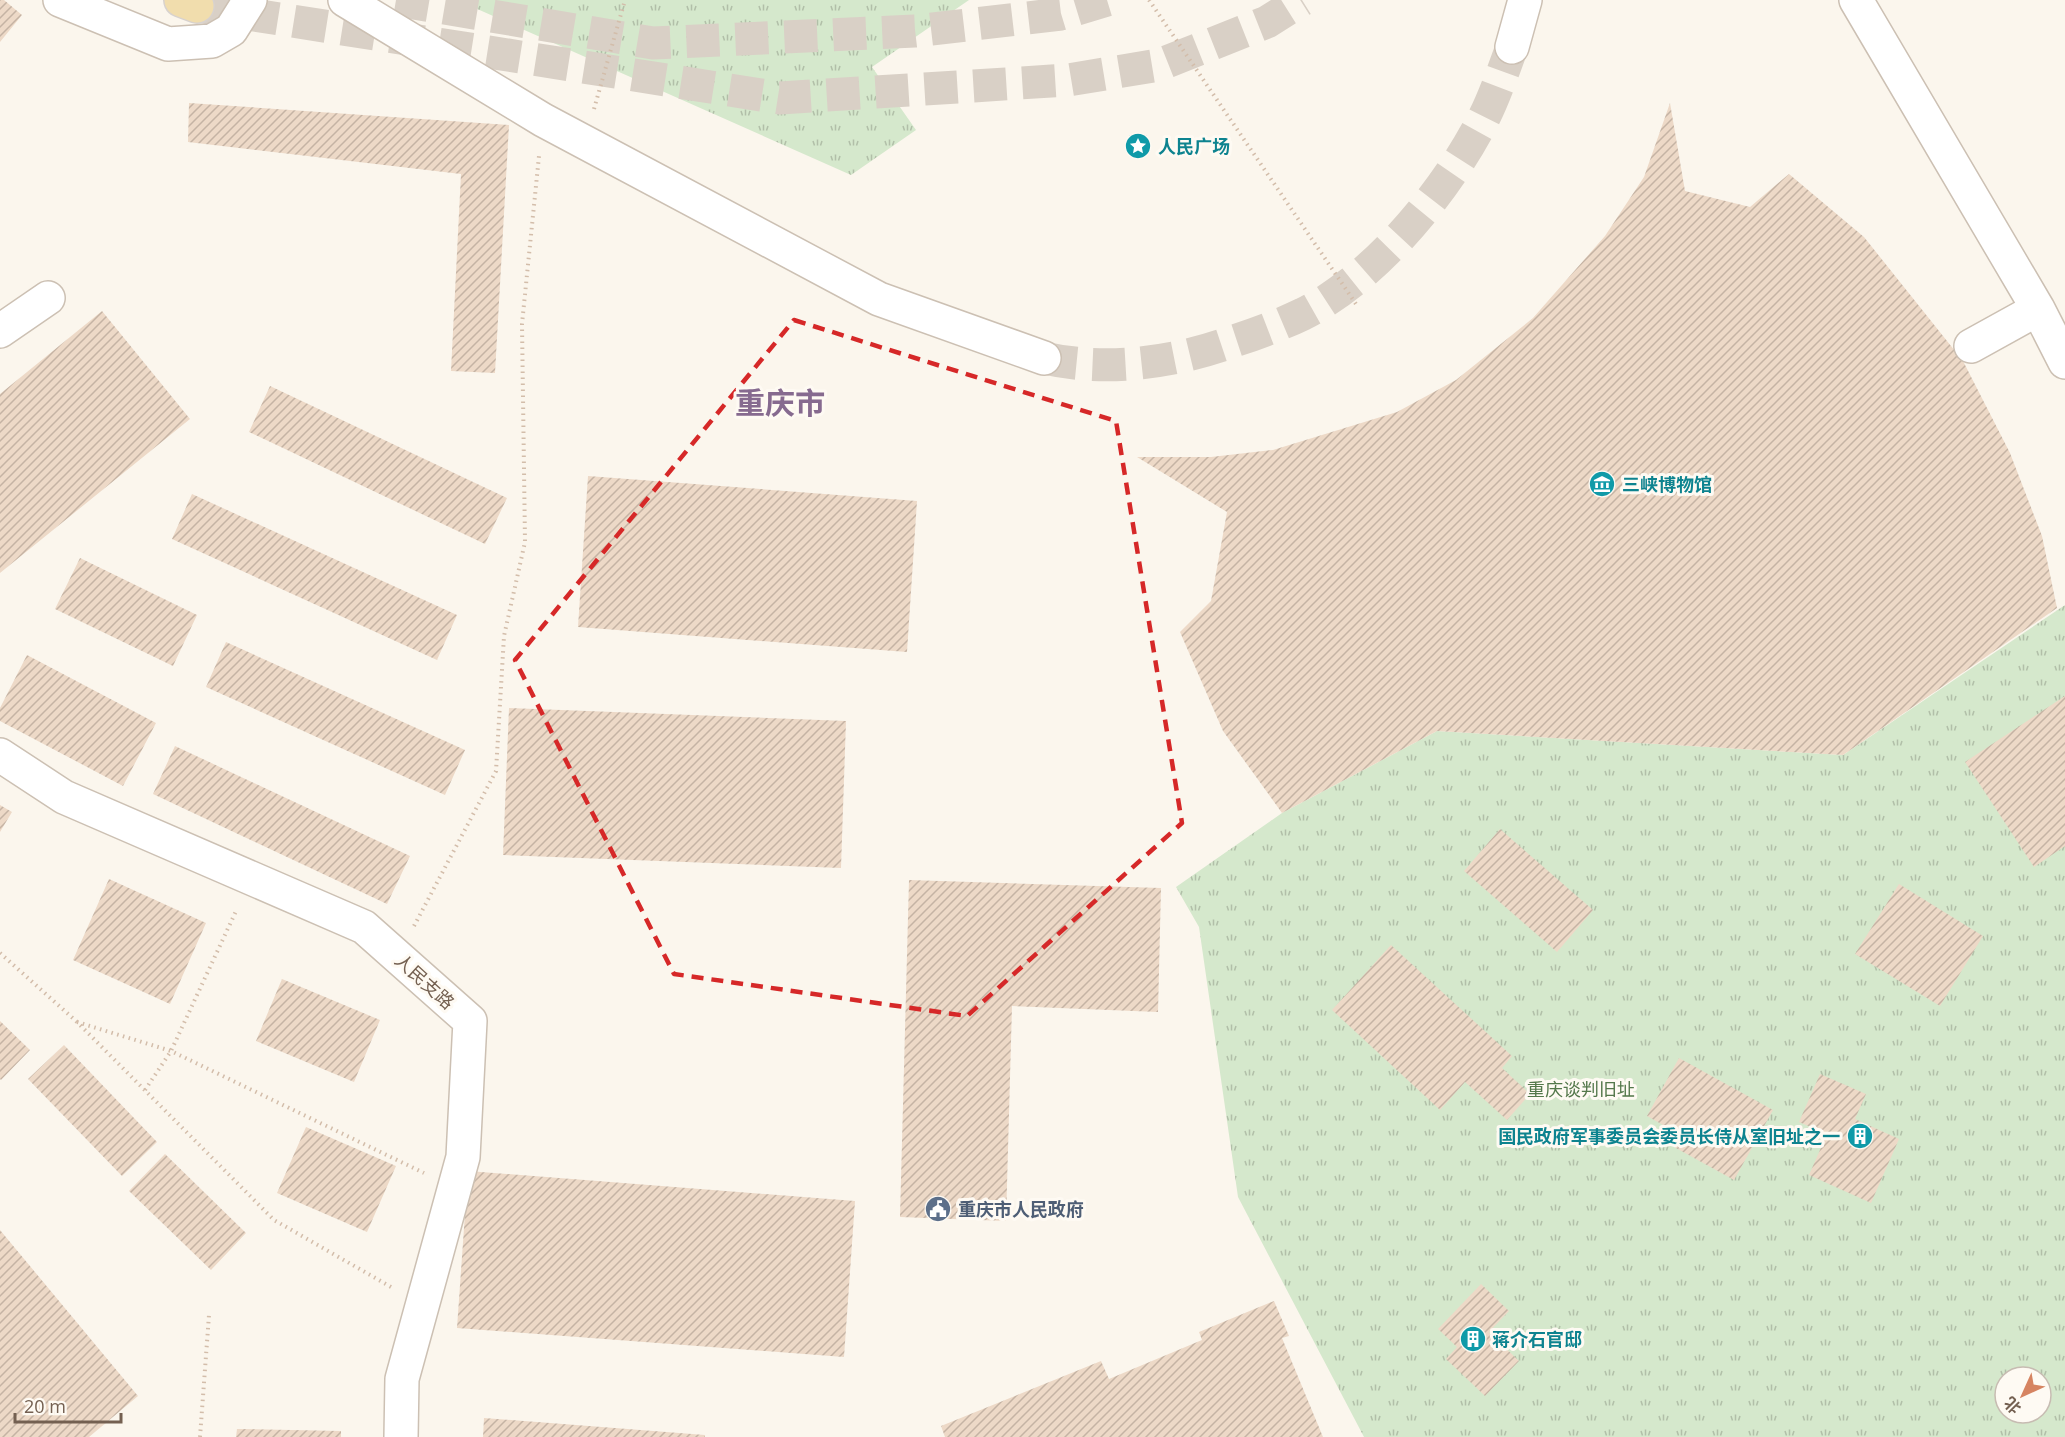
<svg xmlns="http://www.w3.org/2000/svg" width="2065" height="1437" font-family="'Open Sans','Noto Sans SC',sans-serif">
<style>
.park{fill:url(#park-tufts);fill-rule:evenodd}
.building{fill:url(#building-hatch)}
.lines{fill:none;stroke-linecap:round;stroke-linejoin:round}
.minor-tunnel{stroke:#d9d0c6;stroke-width:33;stroke-dasharray:33 16;stroke-linecap:butt}
.major-tunnel{stroke:#d9d0c6;stroke-width:33;stroke-dasharray:33 16;stroke-linecap:butt}
.minor-casing{stroke:#ccc0b3;stroke-width:36}
.major-casing{stroke:#d8d2ce;stroke-width:36}
.path{stroke:#d3bdaa;stroke-width:4;stroke-dasharray:1.5 4.5;stroke-linecap:butt}
.minor{stroke:#fff;stroke-width:33}
.major{stroke:#f1ddad;stroke-width:33}
.marked{fill:none;stroke:#d62828;stroke-width:4.5;stroke-dasharray:12 8;stroke-linejoin:round}
.labels{text-anchor:middle;dominant-baseline:central;stroke-width:6;stroke-linejoin:round;paint-order:stroke}
.culture-label{font-size:18px;font-weight:bold;fill:#0d838f;stroke:#fefaf3;text-anchor:start}
.street-label{font-size:18px;fill:#746051;stroke:#fefaf3}
.park-label{font-size:18px;fill:#54784b;stroke:#fefaf3}
.service-label{font-size:18px;font-weight:bold;fill:#4e5e75;stroke:#fefaf3;text-anchor:start}
.town-label{font-size:30px;font-weight:bold;fill:#866a8f;stroke:#fefaf3}
</style>
<defs>
<pattern id="park-tufts" width="24" height="20" patternUnits="userSpaceOnUse" patternTransform="scale(1.5)"><rect width="24" height="20" fill="#d5e8cc"/><path d="M3 7l-1-3M5 7V3M7 7l1-3M15 17l-1-3M17 17v-4M19 17l1-3" fill="none" stroke="#b1bfa8"/></pattern>
<pattern id="building-hatch" width="6" height="6" patternUnits="userSpaceOnUse" patternTransform="scale(1.5)"><rect width="6" height="6" fill="#edd9c7"/><path d="M-1 1l2-2M0 6l6-6M5 7l2-2" fill="none" stroke="#c5b3a4"/></pattern>
</defs>
<rect width="100%" height="100%" fill="#fbf6ed"/>
<path class="park" d="M457,0H969L872,67L916,130L851,175Z
M2065,605V1437H1364L1238,1197L1199,927L1176,887L1282,813L1437,731L1843,755ZM2005,1377H2041V1413H2005Z"/>
<path class="building" d="M0,0H4L22,15L0,42Z
M189,103L509,125L495,373L451,371L461,174L188,142Z
M1670,103L1685,191L1750,207L1789,174L1864,237L1963,361L2010,453L2042,536L2057,608L1843,755L1437,731L1282,813L1223,731L1180,632L1211,601L1227,512L1137,457H1211L1273,450L1397,412L1456,380L1533,318L1605,236L1644,177Z
M102,311L190,419L0,573V394Z
M270,386L507,498L485,544L249,432Z
M588,476L917,501L907,652L578,627Z
M192,494L457,615L437,660L172,539Z
M80,558L197,615L173,666L55,609Z
M226,642L465,750L445,795L206,687Z
M27,655L156,723L123,786L0,721V708Z
M2065,696V846L2034,867L1965,762Z
M509,708L846,721L841,868L503,855Z
M175,746L410,856L387,904L153,794Z
M0,805L12,812L0,832Z
M1500,829L1593,910L1557,952L1464,871Z
M109,879L206,923L170,1004L73,960Z
M909,880L1161,888L1158,1012L1012,1006L1006,1221L900,1217Z
M1899,884L1983,936L1940,1006L1855,954Z
M1391,945L1512,1056L1502,1068L1530,1094L1507,1120L1465,1082L1440,1110L1332,1010Z
M282,979L380,1020L354,1082L256,1041Z
M0,1021L30,1050L1,1080L0,1079Z
M64,1045L157,1142L122,1176L28,1079Z
M1679,1058L1773,1110L1734,1180L1674,1147L1681,1135L1647,1116Z
M1820,1074L1866,1094L1855,1119L1899,1139L1871,1203L1809,1175L1827,1134L1799,1122Z
M306,1127L396,1166L367,1232L277,1193Z
M165,1154L246,1233L211,1270L129,1191Z
M468,1171L855,1201L844,1357L457,1328Z
M0,1230L138,1396L89,1437H0Z
M1481,1284L1509,1311L1489,1332L1519,1361L1485,1396L1446,1359L1457,1347L1438,1329Z
M1274,1301L1289,1336L1282,1338L1323,1437H945L941,1426L1101,1361L1109,1379L1202,1340L1199,1332Z
M484,1418L705,1435V1437H483Z
M237,1429L341,1431V1437H236Z"/>
<g class="lines">
<path class="minor-tunnel" d="M1044,358C1105,372 1173,363 1231,342C1256,334 1280,325 1303,314C1374,278 1442,196 1479,127C1493,102 1502,74 1512,47"/>
<path class="major-tunnel" d="M396,0L653,43L915,31L1061,14L1107,0
M197,6L780,98L1068,80L1159,65L1267,22L1302,0"/>
<g class="minor-casing">
<path id="minor" d="M60,0L168,44L212,41L231,30L250,0
M345,0L543,120L879,299L1044,358
M1856,0L2038,309L2065,362
M1512,47L1525,0
M0,331L48,298
M1971,346L2038,309
M0,755L64,797L364,927L470,1021L463,1157L402,1379L401,1437"/>
</g>
<g class="major-casing">
<path id="major" d="M181,0L197,6"/>
</g>
<path class="path" d="M1149,0L1356,304
M594,109L625,0
M414,926L496,771L504,636L525,542L522,324L539,156
M0,953L76,1021L274,1220L391,1287
M77,1022L171,1051L424,1173
M145,1090L171,1051L237,909
M200,1437L209,1315"/>
<use href="#minor" class="minor"/>
<use href="#major" class="major"/>
</g>
<path class="marked" d="M794,320L1116,421L1182,823L967,1016L674,974L515,660Z"/>
<defs>
<g id="sight-disc" transform="scale(1.35)"><circle r="9.5" fill="#0f9aa8" stroke="#fefaf3"/><path d="M0-6L1.8-2.2L6-1.7L2.9 1.2L3.7 5.4L0 3.3L-3.7 5.4L-2.9 1.2L-6-1.7L-1.8-2.2Z" fill="#fff"/></g>
<g id="museum-disc" transform="scale(1.35)"><circle r="9.5" fill="#0f9aa8" stroke="#fefaf3"/><path d="M0-6L6-3V-2H-6V-3ZM-5-1h2V3h-2ZM-1-1h2V3h-2ZM3-1h2V3H3ZM-6 4H6V6H-6Z" fill="#fff"/></g>
<g id="building-disc" transform="scale(1.35)"><circle r="9.5" fill="#0f9aa8" stroke="#fefaf3"/><path d="M-4-6H4V6H1V3H-1V6H-4ZM-2.5-4.3h1.7v1.8h-1.7ZM.8-4.3h1.7v1.8H.8ZM-2.5-1h1.7V.8h-1.7ZM.8-1h1.7V.8H.8Z" fill="#fff"/></g>
<g id="civic-disc" transform="scale(1.35)"><circle r="9.5" fill="#5c6f8a" stroke="#fefaf3"/><path d="M-.6-6.5H3V-4.5H.6V-3L4-1V1h2V6H-6V1h2V-1L-.6-3ZM-1.2 2.5V6h2.4V2.5Z" fill="#fff"/></g>
</defs>
<g fill-rule="evenodd">
<use href="#sight-disc" x="1138" y="146"/>
<use href="#museum-disc" x="1602" y="484"/>
<use href="#building-disc" x="1860" y="1136"/>
<use href="#civic-disc" x="938" y="1209"/>
<use href="#building-disc" x="1473" y="1339"/>
</g>
<g class="labels">
<g class="culture-label">
<text x="1158" y="146">人民广场</text>
<text x="1622" y="484">三峡博物馆</text>
<text x="1840" y="1136" text-anchor="end">国民政府军事委员会委员长侍从室旧址之一</text>
<text x="1492" y="1339">蒋介石官邸</text>
</g>
<g class="street-label">
<text transform="translate(425 981) rotate(42)">人民支路</text>
</g>
<g class="park-label">
<text x="1581" y="1089">重庆谈判旧址</text>
</g>
<g class="service-label">
<text x="958" y="1209">重庆市人民政府</text>
</g>
<g class="town-label">
<text x="780" y="402">重庆市</text>
</g>
</g>
<g transform="translate(2023 1395) rotate(225)"><circle r="28" fill="#fefaf3" stroke="#c7bcb2" stroke-width="1.5"/>
<path d="M0-4.5L10 22L0 15L-10 22Z" fill="#d68461"/>
<text y="-9" font-size="16" font-weight="bold" text-anchor="middle" fill="#746051">北</text>
</g>
<path d="M15 1413v9h106v-9" fill="none" stroke="#746051" stroke-width="3"/>
<text x="24" y="1413" font-size="18" fill="#746051" stroke="#fefaf3" stroke-width="4.5" paint-order="stroke">20 m</text>
</svg>
